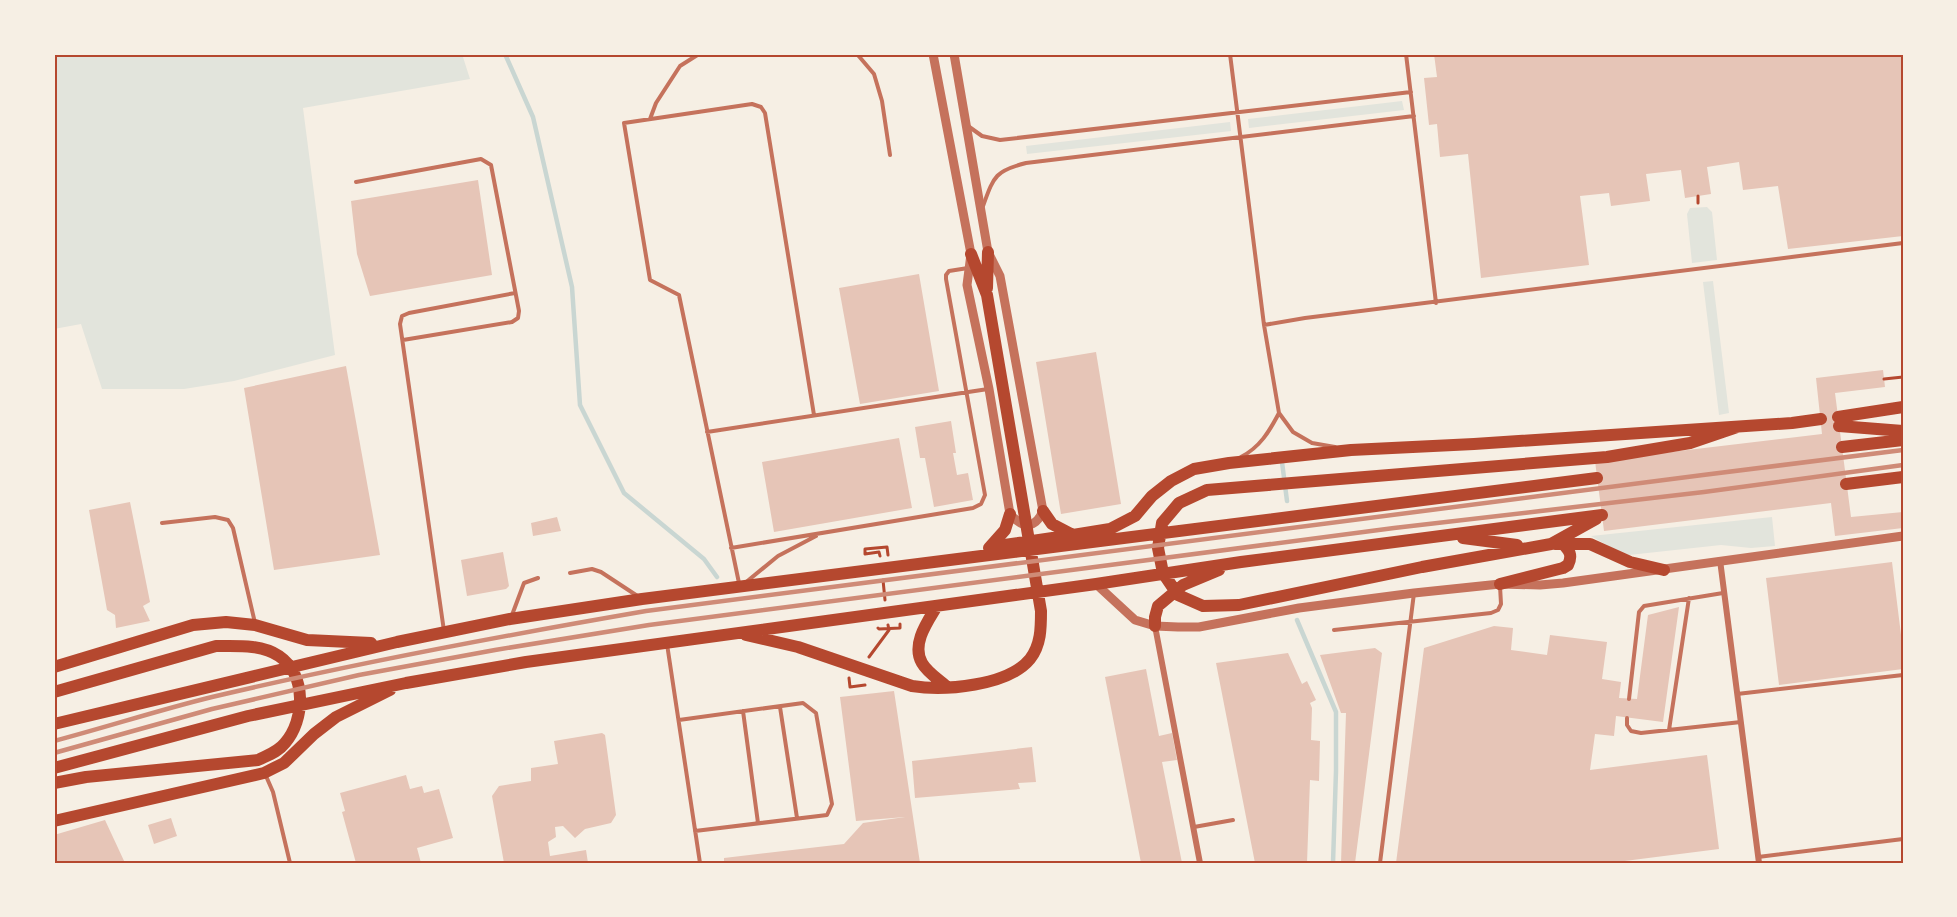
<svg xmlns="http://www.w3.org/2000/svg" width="1957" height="917" font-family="'Space Grotesk',sans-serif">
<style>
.green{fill:#e2e4dc}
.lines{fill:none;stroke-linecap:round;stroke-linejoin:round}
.stream{stroke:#c9d6d2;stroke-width:4.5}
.building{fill:#e6c5b7}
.path{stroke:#b5482f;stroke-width:3}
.service{stroke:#c5725c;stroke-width:4}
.minor{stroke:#c5725c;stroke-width:6}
.tertiary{stroke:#c5725c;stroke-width:9}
.primary{stroke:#b5482f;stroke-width:12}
.rail{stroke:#cf8b77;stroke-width:4.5}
.neatline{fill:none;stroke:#b5482f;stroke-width:2}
</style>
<rect width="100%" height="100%" fill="#f6efe4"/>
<path class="green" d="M54,54H462L470,79L303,108L335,355L234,381L184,389H102L81,324L54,329Z
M1402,101L1404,110L1249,128L1248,119Z
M1230,122L1231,131L1027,154L1026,146Z
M1707,207L1712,212L1717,260L1692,263L1687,214L1690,208Z
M1713,281L1729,413L1719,415L1703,282Z
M1772,517L1775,546L1751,548L1721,545L1629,555L1617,551L1591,536Z"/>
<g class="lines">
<path class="stream" d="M505,54L533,117L572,287L580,405L624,493L704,559L717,577
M1282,462L1287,501
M1297,620L1336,712V771L1333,863"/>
</g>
<path class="building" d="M1434,54H1903V236L1788,249L1778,186L1743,190L1739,162L1707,167L1711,194L1685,198L1681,170L1646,174L1650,201L1611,206L1609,193L1580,196L1589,265L1481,278L1468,154L1440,157L1437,124L1429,125L1424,78L1437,77Z
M478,180L492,275L370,296L357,254L351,201Z
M919,274L939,391L860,404L839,288Z
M1096,352L1121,504L1061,514L1036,362Z
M346,366L380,555L274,570L244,388Z
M1883,370L1885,387L1835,393L1851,517L1903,512V528L1835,536L1831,503L1604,531L1595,461L1822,434L1816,378Z
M951,421L956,453H953L957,475L968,473L973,500L934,507L925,458H920L915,427Z
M899,438L912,508L774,532L762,462Z
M130,502L150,602L143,606L150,621L116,628L115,615L107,610L89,510Z
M557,517L561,531L533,536L531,523Z
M503,552L509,586L506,589L467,596L461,560Z
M1892,562L1903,651V669L1779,685L1766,578Z
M1679,607L1663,722L1616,716L1614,736L1595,734L1590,770L1707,755L1719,849L1609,863H1396L1424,648L1494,626L1513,628L1511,650L1547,655L1550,635L1607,642L1602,679L1621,682L1619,698L1637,699L1648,615Z
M1375,648L1382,653L1355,863H1341L1346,713H1341L1320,655Z
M1288,653L1302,684L1307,681L1316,700L1310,703L1312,708L1311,740L1320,741L1319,781L1310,780L1307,863H1255L1216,663Z
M1146,669L1159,736L1172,733L1177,760L1162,762L1182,863H1141L1105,677Z
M894,691L920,863H724V858L844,844L863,823L905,817L856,821L840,697Z
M602,733L605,735L616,815L611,823L585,829L575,838L563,826L555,827L556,837L548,842L550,856L586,850L588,863H504L492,796L499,786L531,781V768L558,764L554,741Z
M1032,747L1036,782L1018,783L1020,789L915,798L912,761Z
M406,775L410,789L422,786L424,793L439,789L453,838L417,848L421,863H356L342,812L345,811L340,793Z
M171,818L177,836L154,844L148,825Z
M105,820L125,863H54V835Z"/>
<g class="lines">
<path class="path" d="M1698,196V203
M1884,379L1903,377
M880,556L879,552L865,554V549L887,547L888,555
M883,580L885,600
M878,628L879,629L900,628V624
M869,657L889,630L888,625
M849,678L850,687L865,685"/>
<path class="service" d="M857,54L874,74L882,101L890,155
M1230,54L1264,325L1279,413L1293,432L1312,443L1335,447
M1406,54L1436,303
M650,119L656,103L680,66L699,54
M968,126L982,136L1000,140L1411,92
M356,182L481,159L491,165L519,311L518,318L512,322L403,340
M983,206C994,176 995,171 1026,163L1414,116
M1264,325L1305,318L1903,243
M707,432L988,389
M1241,457C1260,447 1269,432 1279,413
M162,523L215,517L228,520L233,528L255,623
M731,548L973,508L981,504L985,495L946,279V275L949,271L968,268
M570,573L592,569L601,572L639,597
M739,583L679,295L650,280L624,123L752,104L761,107L765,113L814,415
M745,583L778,556L816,536
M512,615L524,583L538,578
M1334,630L1491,613L1498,610L1501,604L1500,586
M444,631L400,324L402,316L409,313L515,293
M667,644L700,863
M1737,694L1903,675
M1629,699L1639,612L1644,606L1723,593
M780,707L797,818
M743,711L758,823
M1627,718V725L1631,731L1641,733L1741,722
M679,720L803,703L816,713L832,804L827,815L695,831
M1669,730L1689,598
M266,776L273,792L290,863
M1194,827L1233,820
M1758,857L1903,839
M1380,863L1414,593"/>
<path class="minor" d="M1720,560L1759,863
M1155,626L1200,863"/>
<path class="tertiary" d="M933,54L971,254L967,285L989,389L1010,514C1023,529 1035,529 1043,511L1000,276L988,252L954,54
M1096,584L1135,620L1155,626L1178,627H1199L1299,608L1414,593L1500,584L1540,585L1563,583L1903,536"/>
<path class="primary" d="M987,288L988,252
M1838,417L1903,407
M1839,426L1903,431
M1842,447L1903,440
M1846,484L1903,477
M1043,511L1052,524L1073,535L1110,529L1135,516L1152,496L1171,481L1194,469L1229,463L1351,450L1474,444L1792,423L1821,419
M1596,519L1551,544L1422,567L1239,605L1203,606L1178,595L1163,573L1158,548L1162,523L1179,503L1207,490L1607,457L1690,443L1737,427
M1463,538L1517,545
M1555,544H1590L1630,562L1664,570
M990,547L1073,535
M989,548L1005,530L1010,514
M1500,584L1563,568L1568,565C1573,555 1569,550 1563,544
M937,606C928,621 911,644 922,663C927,672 938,679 946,686
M1155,626V617L1158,606L1183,585L1219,570
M746,635L798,647L912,686C944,691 1008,686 1030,659C1041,645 1041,628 1041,611L987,295L971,254
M54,667L193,625L226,622L255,625L307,640L371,643
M54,692L216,646C236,646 261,644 279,656C307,675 305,720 285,743C278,752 268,755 258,760L86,777L54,783
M54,724L397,642L510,619L642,599L1597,478
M54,768L248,716L406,683L526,662L1096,584L1241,562L1602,515
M54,821L264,773L284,763L314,734L336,717L390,690"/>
<path class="rail" d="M54,741C107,727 159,710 212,697C356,663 501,636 646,611L1703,475L1903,450
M54,753L212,709L359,675L495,650L649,625L1394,528L1704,492L1903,465"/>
</g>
<rect width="1957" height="917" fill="none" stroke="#f6efe4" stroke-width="111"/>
<rect x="56" y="56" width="1846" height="806" class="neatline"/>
</svg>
